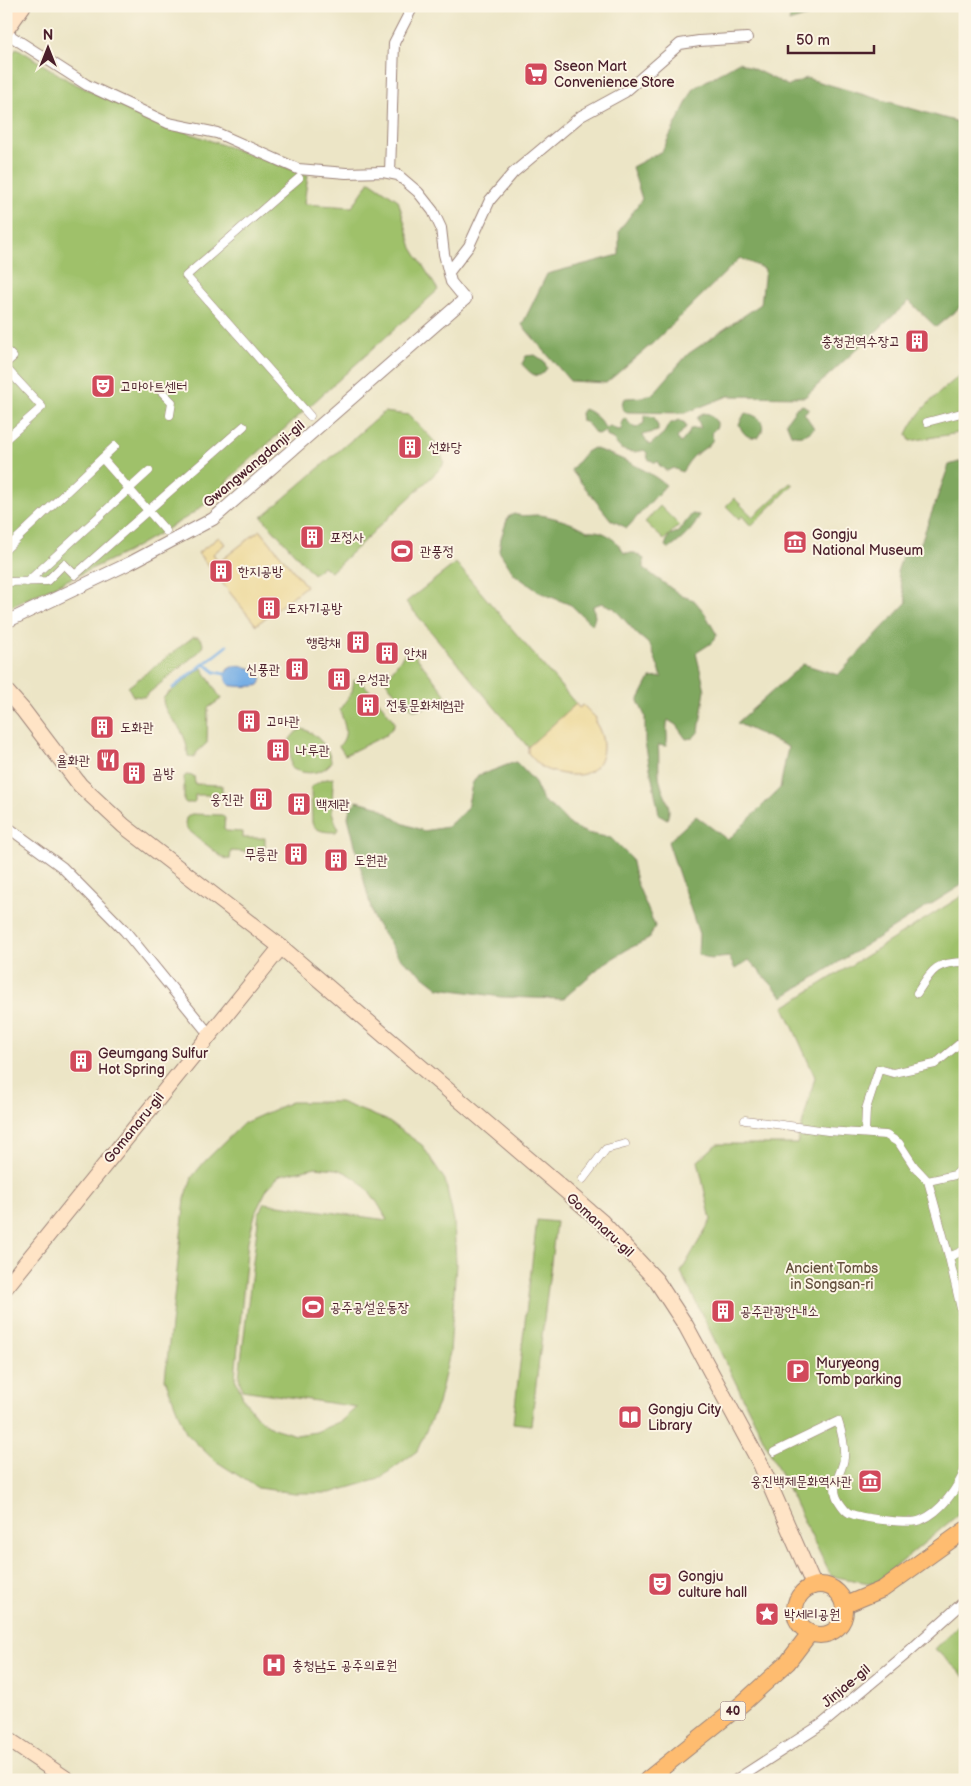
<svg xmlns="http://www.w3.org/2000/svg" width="971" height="1786" font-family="'Balsamiq Sans','Poor Story',sans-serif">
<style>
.green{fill:#9fc16b;stroke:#74704b;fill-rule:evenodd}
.forest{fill:#7fa75f;stroke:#646345}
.sand{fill:#eeda9e;stroke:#9c7c64}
.water{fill:#76aee5;stroke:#606688}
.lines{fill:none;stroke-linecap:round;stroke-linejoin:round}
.stream{stroke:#76aee5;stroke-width:3}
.pedestrian-casing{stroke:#9b8278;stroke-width:9}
.minor-casing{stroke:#9b8278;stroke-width:12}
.tertiary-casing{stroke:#9b8278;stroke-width:14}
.secondary-casing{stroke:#9b8278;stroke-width:17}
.primary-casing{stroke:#9b8278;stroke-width:18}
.pedestrian{stroke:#fff;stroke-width:8}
.minor{stroke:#fff;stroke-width:10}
.tertiary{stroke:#fff;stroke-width:12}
.secondary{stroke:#ffe4c6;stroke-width:15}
.primary{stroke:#febc70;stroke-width:16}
.labels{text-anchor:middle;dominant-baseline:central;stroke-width:4;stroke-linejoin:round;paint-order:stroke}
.shield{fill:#fcf5e5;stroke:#7f5f63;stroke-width:1}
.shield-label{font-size:12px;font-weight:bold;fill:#4a1f2b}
.poi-label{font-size:14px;fill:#4a1f2b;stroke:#fcf5e5;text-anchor:start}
.street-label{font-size:14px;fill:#4a1f2b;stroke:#fcf5e5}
.park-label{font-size:14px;fill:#64503e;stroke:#fcf5e5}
</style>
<rect width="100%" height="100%" fill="#fcf5e5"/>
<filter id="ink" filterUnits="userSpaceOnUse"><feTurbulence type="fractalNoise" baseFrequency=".02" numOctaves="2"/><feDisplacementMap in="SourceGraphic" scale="10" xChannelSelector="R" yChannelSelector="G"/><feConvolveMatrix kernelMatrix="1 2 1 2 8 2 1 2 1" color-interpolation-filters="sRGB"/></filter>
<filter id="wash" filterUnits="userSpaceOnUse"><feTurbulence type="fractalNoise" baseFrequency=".0096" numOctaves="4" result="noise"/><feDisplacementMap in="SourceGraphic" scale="20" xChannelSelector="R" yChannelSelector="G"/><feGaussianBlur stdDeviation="1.12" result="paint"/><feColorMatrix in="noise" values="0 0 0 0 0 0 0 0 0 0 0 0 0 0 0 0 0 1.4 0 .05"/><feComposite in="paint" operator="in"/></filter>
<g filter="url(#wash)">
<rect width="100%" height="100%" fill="#ece5c6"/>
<path class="green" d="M17,48L69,81L163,124L308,175L304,204L352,207L370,181L398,200L412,248L438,290L230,478L212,499L189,516L127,552L6,609V61Z
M965,371V432L910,441L907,434C919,407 943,390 965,371Z
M384,412L409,415L434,441L444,461L442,467L331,572L323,566L313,574L262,517Z
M790,483L793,485L751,526L742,516L739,519L726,506L734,498L753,517Z
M660,506L679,525L664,540L645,522Z
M456,563L576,704L528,747L406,602Z
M193,637H198C204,641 204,646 200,651L144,697L133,696L128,687Z
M408,649L411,650L445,694V698L424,708L414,710L402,700L386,682L391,672Z
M202,668L221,699L208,708L207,743L197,752L194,758L188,756C187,750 187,743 184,737C179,723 163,714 163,699L167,694Z
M354,680C367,681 385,711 394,721V726L386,735L345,755L339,746C351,733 343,724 340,709L352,692Z
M302,729C315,731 332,751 331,763C321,775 304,775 291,768L290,739L296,732Z
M186,775L194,776L195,784L222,785V795H195V801L193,803H186L184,801V777Z
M333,778L332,812L338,829L336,832C327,832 316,832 312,823L311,787L322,780Z
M191,814L222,815L225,818L224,829L226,831L243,832V838H265V853L231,851L230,859L223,858L187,829L185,824L186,818Z
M965,894V1509L875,1584L831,1576L681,1272L711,1220L698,1161L717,1144H797L815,1077L784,1007Z
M291,1102H340L386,1120L422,1145L445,1180L454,1221L456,1263L450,1352L438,1404L417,1451L379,1479L330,1493H295L258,1488L214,1460L186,1433L165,1379L185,1199L192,1177L205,1161L244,1123ZM316,1167C322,1168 329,1168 336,1169C360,1175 376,1198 387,1220L264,1203L259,1213L239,1377L242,1390L357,1407L341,1421L316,1432L296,1435L273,1428L259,1419L244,1400L235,1378L248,1241L256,1211L267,1189L280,1175Z
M537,1220L556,1222L531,1425L513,1423Z
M965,1618V1677L935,1649Z"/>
<path class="forest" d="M792,6H838L789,22Z
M739,62L789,86L806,78L965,124V303L936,327L909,301L805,397L728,396L685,413L626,412L622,408L623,400L626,398L643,397L653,394L688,354L761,304L765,269L740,258L653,343L606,383L570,381L522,325L547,274L619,255V231L642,199L632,167L662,151L694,88Z
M535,355L544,361L547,368C538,382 531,374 522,364L526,356Z
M803,405L809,409L804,413L814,428C809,435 799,437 791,434L786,422L797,407Z
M584,409C593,412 601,420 605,428L610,426L617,430L622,429L621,424L624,418C629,421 630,426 636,428L644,423V415L654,417L658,426V431L642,435L650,445L664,433L669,424L679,420L685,423L686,427L677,438L681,443L689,433L690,429L701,428L697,418L703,413L709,414L717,422V427L711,433L713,439C709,448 698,451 692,458C688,462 685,468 682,472L673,468L667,471L659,465L658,461L656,463L648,459L647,453L644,450C633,454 618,452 614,439L608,437L605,430L603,433L596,434L587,423L582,421L581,413Z
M745,413C759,415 768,424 759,437C747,439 743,434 739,424Z
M593,448C619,457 645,468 666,485L627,528L611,520L571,470L586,452Z
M965,460V883L783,997L749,960L735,969L729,957L710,959L698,954L699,934L668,842L696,816L728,840L780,788L788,747L737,723L803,664L838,675L907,602L897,572L903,554L920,545L949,465Z
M514,514C522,517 529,515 538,515C548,515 580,525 587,531C604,529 616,539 624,553H635L644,559V569L682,596L694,600L704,612L717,635L713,642L696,653L705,690L699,731L693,738L686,739L676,725L668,720C665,730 669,737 666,746L658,745C660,758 657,773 661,785C664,797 673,806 667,819L659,814L645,743V716L638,701L650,678L662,677L650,645L637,634L614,608L602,603L593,606L595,617L592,625L571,605L539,592L514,574L499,551L501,538L508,517Z
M692,514L699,515C697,527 678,543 669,549L665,546L669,535L678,532Z
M516,762L534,781L543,801L557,811L571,826L587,833L611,838L631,858L636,881L655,926L649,939L628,949L602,965L563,999L501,997L439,988L399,957L374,920L348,817L350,808L357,801L377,806L402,823L424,831L447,827L467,809L472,784L478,775C492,772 502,766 516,762Z"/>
<path class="sand" d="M260,530L306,586L256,625L198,553L219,537L225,544L213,554L219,562Z
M576,704L579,708L583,705L596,718L595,722C607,739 607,766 584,774C575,777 554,773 545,769C539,766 533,758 528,753V747Z"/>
<path class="water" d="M234,666C245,666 257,668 262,678C261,680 261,684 259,685C256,687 232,687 229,685C226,683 225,677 225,674L228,669Z"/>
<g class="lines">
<path class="stream" d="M204,663L215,672L225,674
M173,688L227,646"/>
</g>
</g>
<g filter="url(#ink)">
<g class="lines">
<g class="pedestrian-casing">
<path id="pedestrian" d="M299,178L186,276L310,416
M6,363L13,357L9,353
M6,368L42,407L6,439
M156,386L172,402L170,415
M927,422L965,412
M102,458L166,531
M6,549L115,446
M6,582L47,581L64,564L75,575L244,426
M27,582L149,471
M917,993C932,970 935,962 965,962
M745,1120L828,1131L886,1135L899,1143L914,1166L928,1181
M865,1132L866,1109L879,1069L893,1073L935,1064L965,1039
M583,1179L606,1149L625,1144
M965,1250L949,1257L965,1326
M949,1257L928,1181L955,1175L965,1166
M774,1452L838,1421C842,1433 845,1446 844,1458C843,1470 832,1483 836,1495C837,1500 845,1511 849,1513C860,1518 910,1525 921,1520C941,1512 958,1488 965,1469"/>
</g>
<g class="minor-casing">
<path id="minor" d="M6,33L87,85L168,123L217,133L298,169L346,173L383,172L398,175L418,192L433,211L441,228L444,254L451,282L465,299
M390,173L394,43L413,6
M449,272L469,246L490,200L513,173L581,116L625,92L680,44L699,41L747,38
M6,826L62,867L125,931L209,1034
M736,1780L821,1725L905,1655L965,1601"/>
</g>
<g class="tertiary-casing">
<path id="tertiary" d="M6,622L130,563L213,519L465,299"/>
</g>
<g class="secondary-casing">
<path id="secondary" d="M6,7L7,6
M6,30L23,6
M6,691L23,710L80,785L124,826L281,947L602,1222L656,1280L686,1326L761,1465L814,1586
M6,1287L281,947
M6,1738L68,1780"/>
</g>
<g class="primary-casing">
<path id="primary" d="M795 1610a25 25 0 1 1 50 0a25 25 0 1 1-50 0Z
M845,1605L883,1589L965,1530
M647,1780L743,1703L788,1662L810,1633"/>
</g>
<use href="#pedestrian" class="pedestrian"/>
<use href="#minor" class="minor"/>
<use href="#tertiary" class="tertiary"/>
<use href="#secondary" class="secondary"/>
<use href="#primary" class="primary"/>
</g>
</g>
<defs>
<g id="supermarket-square" transform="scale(1.25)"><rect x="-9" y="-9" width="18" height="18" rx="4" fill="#d1495b" stroke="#fcf5e5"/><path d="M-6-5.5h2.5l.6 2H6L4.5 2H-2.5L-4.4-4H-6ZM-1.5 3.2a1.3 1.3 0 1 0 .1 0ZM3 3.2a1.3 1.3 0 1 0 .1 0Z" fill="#fff"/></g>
<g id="building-square" transform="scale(1.25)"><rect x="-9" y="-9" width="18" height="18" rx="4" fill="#d1495b" stroke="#fcf5e5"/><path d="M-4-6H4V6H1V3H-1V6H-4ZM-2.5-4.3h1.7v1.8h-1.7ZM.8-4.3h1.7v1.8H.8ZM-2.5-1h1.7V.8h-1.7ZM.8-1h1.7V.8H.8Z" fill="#fff"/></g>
<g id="theatre-square" transform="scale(1.25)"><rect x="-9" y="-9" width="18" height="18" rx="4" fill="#d1495b" stroke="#fcf5e5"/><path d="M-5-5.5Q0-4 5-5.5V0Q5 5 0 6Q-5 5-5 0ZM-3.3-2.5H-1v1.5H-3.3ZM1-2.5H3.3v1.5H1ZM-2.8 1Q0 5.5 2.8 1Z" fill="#fff"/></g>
<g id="museum-square" transform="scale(1.25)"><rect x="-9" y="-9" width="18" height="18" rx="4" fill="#d1495b" stroke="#fcf5e5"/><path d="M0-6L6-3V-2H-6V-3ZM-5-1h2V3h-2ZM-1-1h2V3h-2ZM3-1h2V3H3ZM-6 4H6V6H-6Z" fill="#fff"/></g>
<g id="stadium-square" transform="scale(1.25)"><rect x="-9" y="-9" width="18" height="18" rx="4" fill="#d1495b" stroke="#fcf5e5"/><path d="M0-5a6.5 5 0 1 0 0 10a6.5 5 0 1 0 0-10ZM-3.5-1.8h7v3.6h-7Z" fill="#fff"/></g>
<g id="restaurant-square" transform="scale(1.25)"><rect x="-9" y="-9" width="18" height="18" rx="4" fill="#d1495b" stroke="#fcf5e5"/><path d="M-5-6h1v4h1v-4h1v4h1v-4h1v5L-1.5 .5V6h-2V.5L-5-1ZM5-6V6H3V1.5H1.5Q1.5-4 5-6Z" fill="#fff"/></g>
<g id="parking-square" transform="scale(1.25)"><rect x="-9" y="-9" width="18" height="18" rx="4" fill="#d1495b" stroke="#fcf5e5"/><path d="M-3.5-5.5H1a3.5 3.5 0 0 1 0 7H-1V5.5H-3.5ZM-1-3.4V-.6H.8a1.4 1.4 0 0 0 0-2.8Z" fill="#fff"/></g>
<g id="library-square" transform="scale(1.25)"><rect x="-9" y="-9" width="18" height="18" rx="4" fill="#d1495b" stroke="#fcf5e5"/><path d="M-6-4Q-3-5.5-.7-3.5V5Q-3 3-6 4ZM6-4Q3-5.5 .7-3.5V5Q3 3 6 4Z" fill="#fff"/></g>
<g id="sight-square" transform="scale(1.25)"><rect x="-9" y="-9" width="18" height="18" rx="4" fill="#d1495b" stroke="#fcf5e5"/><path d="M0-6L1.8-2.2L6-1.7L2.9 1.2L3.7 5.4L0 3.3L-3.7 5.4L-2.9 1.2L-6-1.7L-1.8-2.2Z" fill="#fff"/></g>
<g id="hospital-square" transform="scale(1.25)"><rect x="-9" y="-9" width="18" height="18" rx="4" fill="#d1495b" stroke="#fcf5e5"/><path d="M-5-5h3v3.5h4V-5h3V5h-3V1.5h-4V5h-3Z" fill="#fff"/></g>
</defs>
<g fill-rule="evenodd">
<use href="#supermarket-square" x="536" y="74"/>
<use href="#building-square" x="917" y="341"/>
<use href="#theatre-square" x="103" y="386"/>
<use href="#building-square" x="410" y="447"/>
<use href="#building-square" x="312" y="537"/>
<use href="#museum-square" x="795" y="542"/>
<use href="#stadium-square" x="402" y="551"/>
<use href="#building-square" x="221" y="571"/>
<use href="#building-square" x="269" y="608"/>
<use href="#building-square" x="358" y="642"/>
<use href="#building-square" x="387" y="653"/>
<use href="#building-square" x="297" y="669"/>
<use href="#building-square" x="339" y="679"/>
<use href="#building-square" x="368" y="705"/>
<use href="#building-square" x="249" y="721"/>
<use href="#building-square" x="102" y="727"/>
<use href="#building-square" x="278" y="750"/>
<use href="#restaurant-square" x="108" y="760"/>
<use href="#building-square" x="134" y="773"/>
<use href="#building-square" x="261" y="799"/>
<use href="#building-square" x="299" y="804"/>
<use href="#building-square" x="296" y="854"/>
<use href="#building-square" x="336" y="860"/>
<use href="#building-square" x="81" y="1061"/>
<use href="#stadium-square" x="313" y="1307"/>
<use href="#building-square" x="723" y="1311"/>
<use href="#parking-square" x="798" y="1371"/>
<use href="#library-square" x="630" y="1417"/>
<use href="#museum-square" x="870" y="1481"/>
<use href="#theatre-square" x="660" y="1584"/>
<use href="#sight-square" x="767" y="1614"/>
<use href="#hospital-square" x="274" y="1665"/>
</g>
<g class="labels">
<rect class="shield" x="720.5" y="1701.5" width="25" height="19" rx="4"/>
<g class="shield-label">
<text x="733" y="1711">40</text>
</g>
<g class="poi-label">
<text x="554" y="66">Sseon Mart<tspan x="554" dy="16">Convenience Store</tspan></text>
<text x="900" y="341" text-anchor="end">충청권역수장고</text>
<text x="120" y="386">고마아트센터</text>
<text x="428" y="447">선화당</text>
<text x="812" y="534">Gongju<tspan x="812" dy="16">National Museum</tspan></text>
<text x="330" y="537">포정사</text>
<text x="420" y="551">관풍정</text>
<text x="238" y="571">한지공방</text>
<text x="286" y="608">도자기공방</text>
<text x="340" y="642" text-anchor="end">행랑채</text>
<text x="404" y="653">안채</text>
<text x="280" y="669" text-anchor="end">신풍관</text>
<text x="356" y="679">우성관</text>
<text x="386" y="705">전통문화체험관</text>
<text x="266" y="721">고마관</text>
<text x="120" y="727">도화관</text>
<text x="296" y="750">나루관</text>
<text x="90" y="760" text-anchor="end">율화관</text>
<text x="152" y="773">곰방</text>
<text x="244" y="799" text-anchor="end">웅진관</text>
<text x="316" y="804">백제관</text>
<text x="278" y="854" text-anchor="end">무릉관</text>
<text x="354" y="860">도원관</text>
<text x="98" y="1053">Geumgang Sulfur<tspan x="98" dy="16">Hot Spring</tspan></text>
<text x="330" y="1307">공주공설운동장</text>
<text x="740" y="1311">공주관광안내소</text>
<text x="816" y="1363">Muryeong<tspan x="816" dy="16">Tomb parking</tspan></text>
<text x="648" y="1409">Gongju City<tspan x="648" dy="16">Library</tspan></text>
<text x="852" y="1481" text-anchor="end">웅진백제문화역사관</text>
<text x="678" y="1576">Gongju<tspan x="678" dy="16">culture hall</tspan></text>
<text x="784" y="1614">박세리공원</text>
<text x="292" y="1665">충청남도 공주의료원</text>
</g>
<g class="street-label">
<text transform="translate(254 464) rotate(-40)">Gwangwangdanji-gil</text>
<text transform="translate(134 1128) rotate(-51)">Gomanaru-gil</text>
<text transform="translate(600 1225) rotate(43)">Gomanaru-gil</text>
<text transform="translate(846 1686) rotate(-40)">Jinjae-gil</text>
</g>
<g class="park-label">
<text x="832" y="1268">Ancient Tombs<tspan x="832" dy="16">in Songsan-ri</tspan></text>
</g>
</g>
<rect width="971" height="1786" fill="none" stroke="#fcf5e5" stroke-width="25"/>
<g transform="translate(48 48)" stroke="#fcf5e5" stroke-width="4" paint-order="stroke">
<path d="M0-4L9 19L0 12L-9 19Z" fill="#4a1f2b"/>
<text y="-8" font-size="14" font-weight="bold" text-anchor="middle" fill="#4a1f2b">N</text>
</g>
<path d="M788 45v8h86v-8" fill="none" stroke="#4a1f2b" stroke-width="2.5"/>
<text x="796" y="45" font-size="15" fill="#4a1f2b" stroke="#fcf5e5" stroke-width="4" paint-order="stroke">50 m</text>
</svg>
